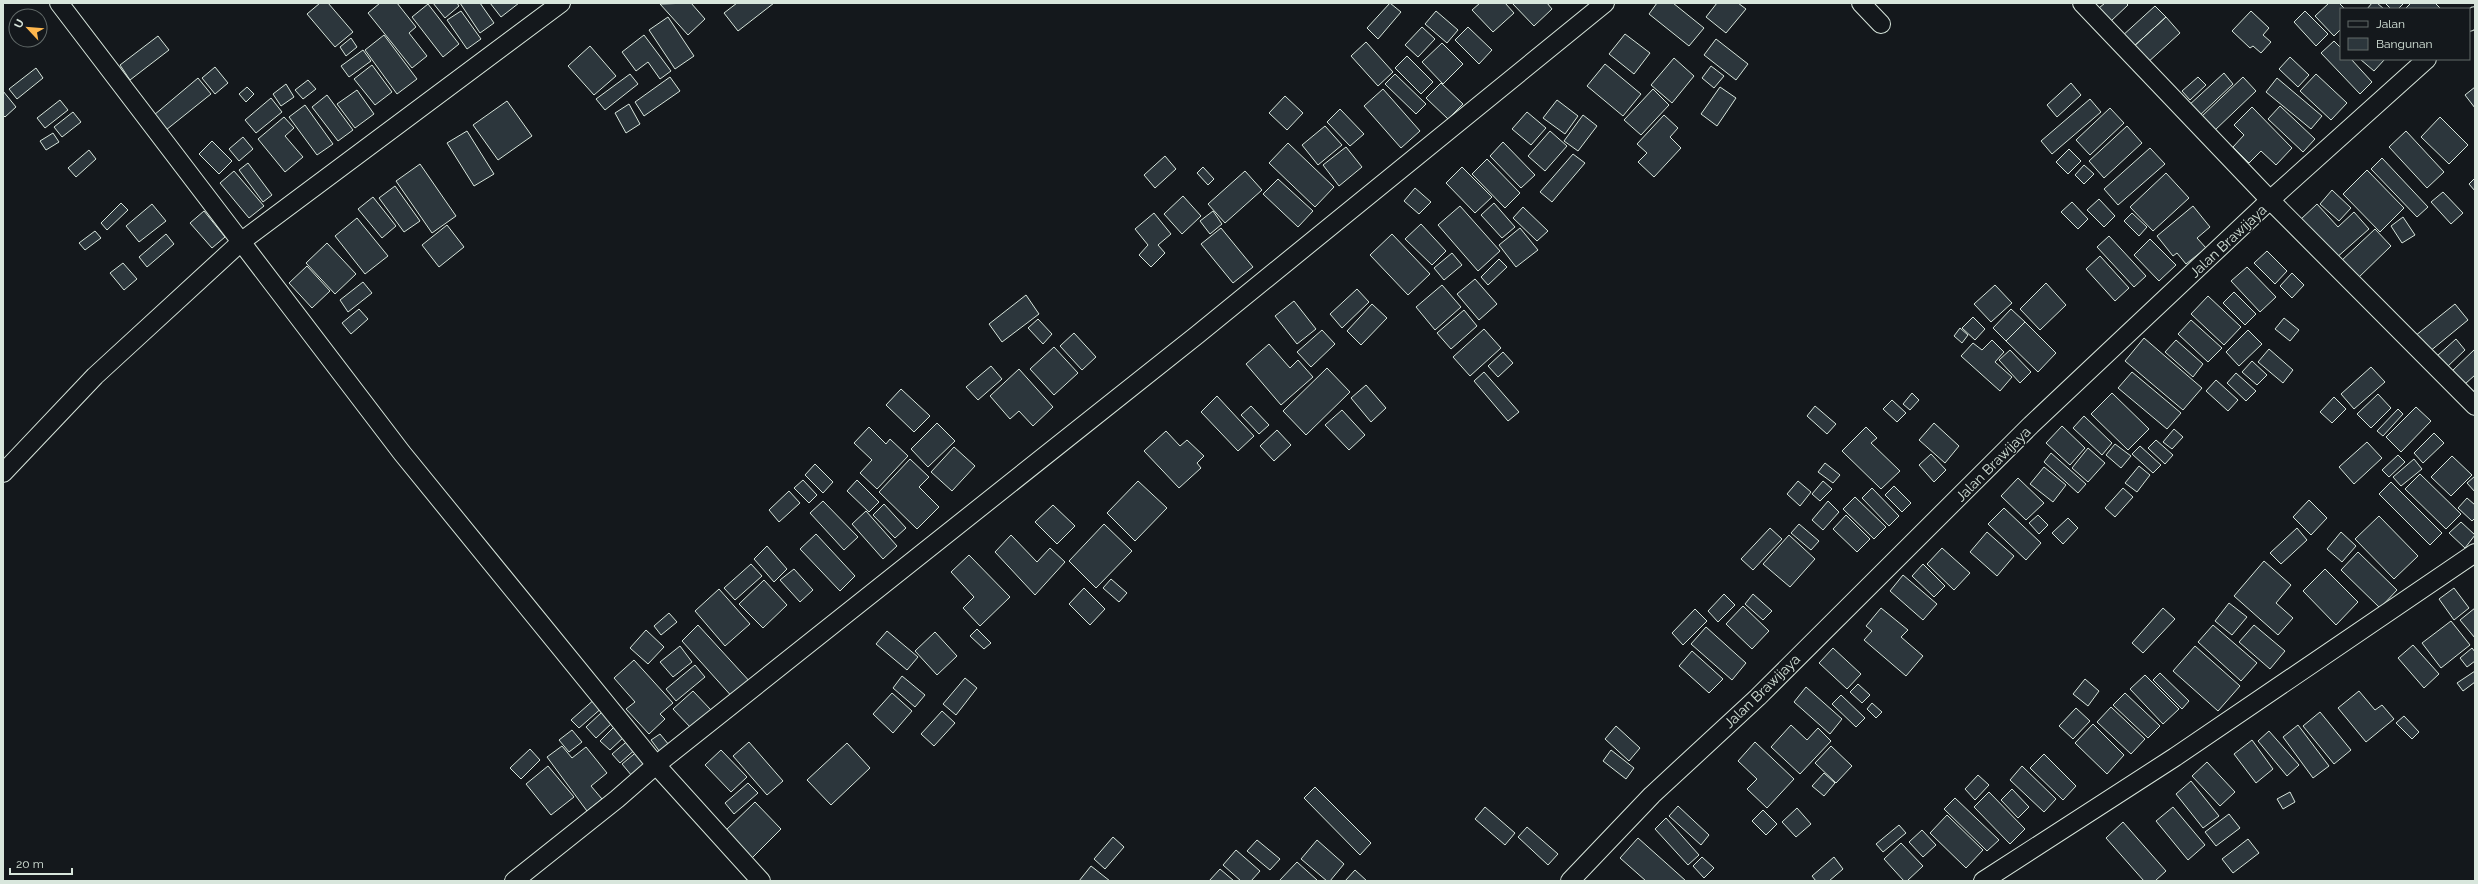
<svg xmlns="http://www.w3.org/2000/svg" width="2478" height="884" font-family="Raleway,sans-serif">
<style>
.building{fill:#2c363c;stroke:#d8e6dc}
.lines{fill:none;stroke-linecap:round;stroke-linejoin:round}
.street-casing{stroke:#d8e6dc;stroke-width:20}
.street{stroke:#14181c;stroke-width:18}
.labels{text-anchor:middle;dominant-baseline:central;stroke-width:3;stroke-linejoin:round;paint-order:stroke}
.street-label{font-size:14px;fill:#d8e6dc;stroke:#14181c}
</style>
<rect width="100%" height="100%" fill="#14181c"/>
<path class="building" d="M320,3H328L353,32L335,47L307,14Z
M380,3H397L416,27L409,33L427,56L412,68L368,13Z
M433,3H457L459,6L445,18Z
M460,3H480L494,23L480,33Z
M490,3H519L501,17Z
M691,3L705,19L688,35L660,4Z
M737,3H774L738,31L724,13Z
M1390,3L1401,12L1378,39L1367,28Z
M1480,3H1505L1514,13L1493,32L1472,10Z
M1512,3H1547L1552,9L1534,26Z
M1657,3H1673L1704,28L1689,46L1649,14Z
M1717,3H1738L1746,9L1726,33L1706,17Z
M2105,3H2126L2128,5L2111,21L2099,8Z
M2329,3H2339L2345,9H2341V29L2334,36L2315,16Z
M2372,3H2377L2384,9H2367Z
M2385,3H2404L2398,9H2391Z
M2411,3H2435L2441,9H2405Z
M428,4L459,44L443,57L412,17Z
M2155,6L2166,17L2132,48L2121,37Z
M461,11L481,39L467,49L447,20Z
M1436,11L1458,30L1447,43L1425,24Z
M2251,11L2269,28L2263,35L2271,42L2261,53L2253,46L2250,48L2232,31Z
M2305,11L2328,34L2316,46L2294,22Z
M668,17L694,56L675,69L649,30Z
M2166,17L2180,33L2146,64L2132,48Z
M1422,27L1435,39L1418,57L1405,45Z
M1468,27L1492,50L1479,64L1455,40Z
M1625,34L1650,53L1634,74L1609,54Z
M384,35L417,79L397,94L365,50Z
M644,35L671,71L660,79L648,62L636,71L622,52Z
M158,36L169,50L130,80L120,65Z
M351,38L357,47L346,56L340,47Z
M1716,39L1748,64L1736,80L1704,55Z
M2334,41L2341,48V59H2351L2372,82L2360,94L2321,53Z
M1366,42L1393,72L1378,86L1351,56Z
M1442,43L1463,64L1443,84L1422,62Z
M590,46L616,76L594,95L568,66Z
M363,50L371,61L349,77L341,66Z
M1407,56L1433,82L1421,94L1395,68Z
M2290,57L2309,75L2298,87L2279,69Z
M1674,58L1694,76L1672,103L1651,85Z
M2360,59H2385L2374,71Z
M1605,64L1641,94L1623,116L1587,86Z
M372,65L392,92L375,105L354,79Z
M1711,66L1724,76L1714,88L1702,78Z
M215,67L228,83L215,94L202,78Z
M36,68L43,78L17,99L9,89Z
M2224,73L2233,84L2198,117L2188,106Z
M630,74L638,84L605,110L596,99Z
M1395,74L1426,104L1416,114L1385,84Z
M2316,74L2347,103L2331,120L2300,91Z
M670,77L680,91L644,116L635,102Z
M2198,77L2206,85L2190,100L2182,91Z
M2243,77L2256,91L2214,131L2201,117Z
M198,78L211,94L166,130L154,115Z
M2277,78L2322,116L2311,129L2266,92Z
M308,80L316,89L303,99L295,90Z
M1441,83L1463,104L1448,119L1426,98Z
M2071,83L2081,95L2057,117L2047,105Z
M286,84L294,97L281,106L273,94Z
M247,87L254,94L246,102L239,94Z
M1720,87L1736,98L1717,126L1701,114Z
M2475,87V108L2465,95Z
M1383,89L1420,131L1401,148L1364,106Z
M1653,89L1669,105L1641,135L1624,120Z
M357,90L374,114L355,128L337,104Z
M3,91L16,107L5,117L3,115Z
M327,95L353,130L338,141L312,107Z
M1285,96L1303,113L1287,130L1269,113Z
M271,98L282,112L256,133L245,120Z
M2090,99L2101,112L2052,154L2041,141Z
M60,100L68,110L45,128L37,118Z
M1557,100L1578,116L1565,134L1543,118Z
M507,101L532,136L498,160L473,125Z
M629,104L640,124L626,133L615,113Z
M305,105L333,144L317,155L289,117Z
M2280,106L2315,139L2303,152L2268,119Z
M2252,107L2292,148L2276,165L2261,151L2249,163L2233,147L2244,135L2234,125Z
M2110,108L2124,123L2090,155L2076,140Z
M1340,109L1364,134L1350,146L1327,122Z
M73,112L81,122L62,137L54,127Z
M1527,112L1546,128L1531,145L1512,129Z
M1583,115L1597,126L1578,151L1564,141Z
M1664,115L1678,128L1670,137L1681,148L1654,177L1638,162L1647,153L1637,144Z
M284,117L294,128L285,136L303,157L285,172L258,139Z
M2440,117L2468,145L2449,164L2421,137Z
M1325,126L1342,145L1318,165L1302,145Z
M2127,126L2142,143L2104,178L2089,161Z
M467,131L494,174L474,186L447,143Z
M1550,131L1567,146L1545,171L1528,156Z
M2406,131L2444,172L2427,188L2389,147Z
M53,133L59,142L46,150L40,141Z
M243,137L253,149L239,161L229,149Z
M212,141L232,161L219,174L199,154Z
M1503,142L1535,175L1521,188L1490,156Z
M1288,143L1334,187L1315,207L1269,163Z
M1346,147L1362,167L1339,186L1323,165Z
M2150,148L2165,164L2118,205L2104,189Z
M2069,149L2081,161L2068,174L2056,162Z
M89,150L96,159L76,177L68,168Z
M1573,154L1585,163L1552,202L1540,192Z
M1165,156L1176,169L1155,188L1144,175Z
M2382,158L2428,207L2417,217L2371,169Z
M1487,159L1520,193L1505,208L1472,174Z
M248,163L272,195L263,202L239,170Z
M420,164L456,216L432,233L396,181Z
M2084,165L2094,174L2084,184L2075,175Z
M1203,167L1214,179L1208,185L1197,173Z
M1462,167L1492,197L1475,213L1446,183Z
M2367,170L2404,208L2380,232L2343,194Z
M234,171L264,206L249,218L220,183Z
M1245,171L1262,190L1225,223L1208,204Z
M2166,173L2189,198L2153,231L2130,207Z
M2475,178V191L2469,184Z
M1278,179L1313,211L1298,227L1263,194Z
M395,186L420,221L404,232L379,198Z
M1415,188L1431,202L1419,214L1404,201Z
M2332,190L2351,208L2339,221L2320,204Z
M2443,192L2463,213L2451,224L2431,202Z
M1183,196L1201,216L1182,234L1164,214Z
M373,197L396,226L382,238L358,209Z
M2099,199L2115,216L2104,227L2087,210Z
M2072,202L2088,219L2078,229L2061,212Z
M121,203L128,210L107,230L101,223Z
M1494,203L1515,227L1502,238L1481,215Z
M152,204L166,221L139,242L126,226Z
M2317,204L2338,227L2354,212L2369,229L2335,259L2300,220Z
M1460,206L1500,251L1478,271L1438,225Z
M2193,206L2210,227L2197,238L2206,248L2186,264L2177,253L2173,256L2157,236Z
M1523,207L1548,231L1537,241L1513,218Z
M204,211L225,237L212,248L190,223Z
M1213,211L1222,224L1210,234L1200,221Z
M1154,213L1171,234L1158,245L1165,253L1151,267L1139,255L1148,245L1135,229Z
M2132,213L2147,227L2139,236L2124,221Z
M2403,217L2415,235L2402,243L2391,226Z
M357,218L388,256L365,274L335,236Z
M1421,224L1446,251L1432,265L1405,239Z
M447,225L464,247L439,267L422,245Z
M1221,228L1253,267L1233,283L1201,244Z
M1520,228L1538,250L1516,267L1499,245Z
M2375,229L2391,246L2357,279L2340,262Z
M95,231L101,238L85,250L79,243Z
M166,234L174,244L147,267L139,257Z
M1392,234L1430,274L1408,295L1370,255Z
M2109,236L2146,276L2134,287L2097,247Z
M2150,239L2176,265L2159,281L2134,255Z
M327,243L356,274L335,294L306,263Z
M2267,251L2287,271L2275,284L2254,263Z
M1452,253L1462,265L1444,280L1434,268Z
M2100,256L2129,288L2115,301L2086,269Z
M1499,259L1507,267L1488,285L1481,277Z
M123,263L137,279L124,290L110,273Z
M307,266L330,291L312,308L289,283Z
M2247,267L2276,297L2260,312L2231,281Z
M2292,273L2304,285L2292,298L2280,286Z
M1475,279L1497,304L1479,320L1457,294Z
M363,282L372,293L348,312L340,300Z
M2046,283L2066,305L2040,330L2020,309Z
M1442,285L1461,307L1435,330L1416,307Z
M1995,285L2012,303L1991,322L1974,304Z
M1357,289L1369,302L1342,328L1330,314Z
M2234,292L2256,314L2245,325L2223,303Z
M1026,295L1039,314L1002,342L989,324Z
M2208,296L2241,327L2224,345L2191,314Z
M1294,301L1316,329L1297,344L1275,316Z
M1372,304L1387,318L1361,345L1347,331Z
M2455,304L2468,320L2429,352L2415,336Z
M359,309L368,319L351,334L342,323Z
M2011,309L2025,322L2006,341L1993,328Z
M1464,310L1477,326L1451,349L1437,333Z
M1973,317L1985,329L1975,340L1962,328Z
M2284,318L2299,330L2290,341L2275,329Z
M1038,319L1052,334L1043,344L1028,328Z
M2191,320L2222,348L2208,362L2178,334Z
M2025,322L2056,353L2038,372L2006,341Z
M1960,328L1968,335L1962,343L1954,336Z
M1484,329L1501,348L1470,376L1453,357Z
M1322,330L1335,344L1311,367L1297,352Z
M2248,330L2262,344L2239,366L2226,352Z
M1074,333L1096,357L1082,370L1060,346Z
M2144,338L2202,388L2183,410L2125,361Z
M2456,339L2465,350L2447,367L2437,356Z
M1992,340L2004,352L1995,362L2012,377L2000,391L1961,356L1973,343L1982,350Z
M2176,340L2203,364L2193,377L2165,352Z
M1269,344L1290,368L1298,360L1313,377L1281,405L1246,364Z
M1054,347L1078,373L1054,395L1030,369Z
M2269,349L2293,370L2283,383L2258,362Z
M2475,349V375L2465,384L2452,371Z
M2010,350L2031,372L2020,383L1999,360Z
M1503,352L1513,363L1498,377L1488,366Z
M2252,361L2267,375L2257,385L2242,372Z
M991,366L1002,379L978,400L966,387Z
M2371,367L2385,382L2354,409L2341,394Z
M1327,368L1350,392L1306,435L1283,411Z
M1019,369L1053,407L1033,426L1019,411L1010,419L990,396Z
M1484,372L1519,412L1508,421L1474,381Z
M2132,372L2181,413L2167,429L2118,388Z
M2236,373L2256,391L2246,401L2227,383Z
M2216,380L2238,400L2228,411L2206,391Z
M1366,385L1386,408L1371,422L1351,398Z
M901,389L930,416L914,432L886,405Z
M1912,393L1919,400L1910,410L1903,404Z
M2112,393L2149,429L2128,450L2091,414Z
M2378,394L2391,408L2371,428L2357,414Z
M1217,396L1254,436L1238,451L1201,412Z
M2334,397L2346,409L2332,423L2320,412Z
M1892,400L1906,413L1897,422L1883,409Z
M1251,406L1269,425L1259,434L1241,415Z
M1815,406L1836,424L1827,434L1807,416Z
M2416,407L2431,421L2401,452L2386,437Z
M2398,409L2403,414L2383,436L2377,431Z
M1342,410L1365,435L1349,450L1325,425Z
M2084,416L2112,443L2102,455L2073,428Z
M937,423L955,441L928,467L911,449Z
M1934,423L1959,446L1945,463L1919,440Z
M2062,426L2085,448L2070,465L2046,443Z
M869,427L886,444L890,439L908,456L877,489L860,473L872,460L854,443Z
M1866,427L1877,438L1871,443L1900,471L1881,489L1842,451Z
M2174,429L2183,437L2172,449L2163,442Z
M1277,430L1291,445L1274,461L1260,446Z
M1166,431L1180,446L1187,440L1204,456L1197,463L1201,468L1179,488L1144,451Z
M2434,433L2444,443L2423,463L2414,453Z
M2156,440L2173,455L2165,464L2148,448Z
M2367,442L2382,458L2354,484L2339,467Z
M2115,444L2131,456L2121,468L2106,455Z
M2140,446L2161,465L2153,473L2132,454Z
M954,447L975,466L952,491L931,472Z
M2088,448L2105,463L2088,482L2072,468Z
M2051,453L2086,484L2078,493L2044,462Z
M1931,454L1946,470L1934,482L1919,465Z
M2398,455L2405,462L2389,477L2382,470Z
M2452,456L2472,475L2451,496L2431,477Z
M910,459L929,477L919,487L939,507L917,529L879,492Z
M2414,459L2422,469L2401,486L2393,477Z
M1825,463L1840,475L1833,483L1818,472Z
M815,464L833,482L823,493L805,475Z
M2139,466L2150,475L2137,492L2125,483Z
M2044,467L2066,485L2053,502L2030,484Z
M2420,474L2461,514L2446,529L2405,489Z
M2475,476V492L2467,483Z
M2018,478L2044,503L2026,520L2001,496Z
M803,480L817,495L809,503L794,488Z
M857,480L879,502L869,512L847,491Z
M1138,481L1167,508L1135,541L1107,513Z
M1798,481L1811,492L1800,506L1787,494Z
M1823,481L1832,489L1820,501L1812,494Z
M2391,482L2442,533L2430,545L2379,494Z
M1894,486L1911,503L1902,512L1885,495Z
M1872,488L1899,516L1889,526L1862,498Z
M2123,488L2133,497L2115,517L2105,508Z
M789,491L800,503L779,522L769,510Z
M1855,497L1886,527L1874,539L1843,509Z
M2467,498L2475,505V518L2472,521L2458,508Z
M2309,500L2327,518L2311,535L2293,517Z
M823,501L858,537L844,550L810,513Z
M1828,501L1839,512L1823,530L1812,520Z
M884,504L906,528L895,538L873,515Z
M1053,505L1075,526L1057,544L1035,522Z
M2004,508L2041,543L2026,560L1988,524Z
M866,511L897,546L883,559L852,524Z
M1846,515L1870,539L1857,552L1833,529Z
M2038,515L2048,525L2039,534L2029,523Z
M2379,516L2418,556L2394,579L2355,539Z
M2068,518L2078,528L2063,544L2052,533Z
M2461,522L2475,535L2465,548L2449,533Z
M1104,524L1132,551L1096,588L1069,561Z
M1799,524L1819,541L1811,550L1791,533Z
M1770,528L1782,539L1753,570L1741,559Z
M2297,528L2307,540L2281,564L2270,553Z
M1987,532L2014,556L1997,576L1970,552Z
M2341,532L2356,546L2342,562L2327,549Z
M816,534L855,576L840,591L800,549Z
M1011,535L1037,562L1050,548L1065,562L1035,595L995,552Z
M1789,535L1815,559L1790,587L1763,564Z
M767,546L787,569L774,582L754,559Z
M1942,548L1970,573L1954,590L1927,564Z
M2358,552L2397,590L2380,608L2341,570Z
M969,555L1010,597L980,626L963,608L974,597L951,572Z
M2264,561L2291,585L2276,603L2293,618L2278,635L2234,596Z
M751,564L762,576L735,600L724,588Z
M1923,564L1945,586L1934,597L1912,576Z
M794,569L813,590L800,602L780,580Z
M2325,569L2358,602L2336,625L2303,591Z
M1903,575L1937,604L1923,620L1890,591Z
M1111,579L1127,593L1119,602L1103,588Z
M764,580L787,605L763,628L739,604Z
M1084,588L1105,609L1090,625L1069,604Z
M2454,588L2469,608L2454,620L2439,599Z
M719,589L750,624L725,646L695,611Z
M1724,594L1735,605L1718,622L1708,611Z
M1753,594L1772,611L1763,620L1745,604Z
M2229,603L2247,617L2232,635L2215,621Z
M1743,606L1769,631L1752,649L1726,624Z
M1881,608L1908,630L1901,637L1923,656L1906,676L1864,640L1872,631L1866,626Z
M2163,608L2175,619L2143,653L2132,643Z
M2475,608V638L2460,620Z
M1695,609L1707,621L1683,645L1672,633Z
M669,613L677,622L661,635L654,626Z
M2451,621L2470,645L2441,668L2422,643Z
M698,625L752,684L735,700L682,641Z
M2213,625L2257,663L2241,681L2198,642Z
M2254,625L2285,651L2270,669L2239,642Z
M1706,627L1746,663L1732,680L1691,644Z
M977,629L991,643L984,649L970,636Z
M646,630L664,647L648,664L630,648Z
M887,631L918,657L907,670L876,644Z
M935,632L957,656L937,675L915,651Z
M2413,645L2439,674L2424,688L2398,658Z
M680,646L692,662L673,677L660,662Z
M2195,646L2240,686L2218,711L2173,671Z
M1833,648L1861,674L1847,689L1819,663Z
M2472,648L2475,652V661L2467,667L2460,658Z
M1692,651L1723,679L1709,693L1679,666Z
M634,660L673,703L660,714L665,719L649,734L626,709L635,702L614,678Z
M695,665L705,677L676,701L666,689Z
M2475,671V682L2463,691L2457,683Z
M2160,673L2189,701L2182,709L2153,680Z
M2145,675L2179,709L2163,724L2130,689Z
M902,676L925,695L915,707L893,688Z
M965,678L977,688L956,715L943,704Z
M2085,679L2099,691L2088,706L2073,694Z
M1858,684L1870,695L1862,703L1850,692Z
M1806,687L1842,719L1830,734L1794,702Z
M693,691L711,710L691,728L673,709Z
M2359,691L2375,710L2382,705L2394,719L2366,742L2338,708Z
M892,693L912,711L893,733L873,714Z
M2125,693L2160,726L2148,738L2113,705Z
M1841,695L1865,718L1856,727L1832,704Z
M596,698L604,706L579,728L571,720Z
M1872,703L1882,712L1876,718L1867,709Z
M2111,707L2145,739L2131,754L2097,722Z
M2076,708L2090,721L2073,739L2059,726Z
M942,711L955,723L934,746L921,734Z
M602,712L612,723L596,738L586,727Z
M2320,712L2351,750L2334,764L2303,726Z
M2404,716L2419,732L2412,739L2396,723Z
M2093,724L2124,755L2107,774L2075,743Z
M1791,725L1807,740L1818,728L1831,741L1800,774L1771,747Z
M2298,725L2329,766L2313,778L2283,737Z
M615,726L625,736L610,750L600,741Z
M1616,726L1640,748L1629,761L1605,739Z
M572,730L582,742L569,752L559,740Z
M2269,731L2299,765L2287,776L2258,741Z
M660,734L669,745L660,752L651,740Z
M631,738L638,747L620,763L612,754Z
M2252,740L2273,769L2256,783L2234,754Z
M749,742L783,781L767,795L733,756Z
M1755,742L1794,779L1767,808L1747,789L1757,779L1738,761Z
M847,743L870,768L831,805L807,780Z
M562,746L572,758L586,747L607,773L591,786L602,799L587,811L547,757Z
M1831,746L1852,766L1836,783L1815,763Z
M530,749L540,760L521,779L510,768Z
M639,750L649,763L632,776L622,764Z
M721,750L747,777L731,792L705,765Z
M1611,750L1634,768L1626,779L1603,761Z
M2044,754L2076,786L2063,800L2030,768Z
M2207,762L2235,792L2220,806L2192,776Z
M548,766L574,797L551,815L526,784Z
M2022,766L2056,799L2044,812L2010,780Z
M1824,773L1835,783L1824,796L1812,786Z
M1978,775L1989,785L1975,800L1965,789Z
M2191,781L2219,816L2203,828L2176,794Z
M748,783L758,793L734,814L725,803Z
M1315,787L1371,843L1360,855L1304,798Z
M2012,789L2029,807L2018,818L2001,800Z
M1989,792L2025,829L2010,844L1974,807Z
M2290,792L2295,802L2283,809L2277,799Z
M1955,798L1999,840L1987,851L1944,809Z
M755,802L781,829L751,859L724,832Z
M1678,806L1709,835L1701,845L1669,816Z
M1485,807L1515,833L1505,845L1475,819Z
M2173,807L2205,845L2188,860L2156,821Z
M1797,808L1811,824L1796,837L1782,822Z
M1763,810L1777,824L1766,835L1752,821Z
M2229,814L2240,828L2216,846L2205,832Z
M1947,815L1983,850L1966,868L1930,833Z
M1666,818L1699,855L1688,865L1655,829Z
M2123,822L2166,871L2155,881H2144L2106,838Z
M1899,825L1906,833L1883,852L1876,844Z
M1527,827L1558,854L1548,865L1518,837Z
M1922,830L1936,845L1923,857L1909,842Z
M1113,837L1124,847L1105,869L1094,859Z
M1638,838L1666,863L1686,881H1646L1620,858Z
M2248,839L2259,853L2233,873L2222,859Z
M1257,840L1280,859L1270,870L1247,851Z
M1317,840L1344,864L1330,881H1327L1301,859Z
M1901,843L1923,866L1907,881H1904L1884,859Z
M1236,850L1260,871L1251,881H1241L1223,865Z
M1702,857L1714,868L1704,878L1693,866Z
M1834,857L1843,869L1829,881H1816L1812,876Z
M1297,862L1317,880L1316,881H1279Z
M1091,866L1110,881H1079Z
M1220,869L1234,881H1209Z
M1355,870L1367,881H1345Z"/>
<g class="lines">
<g class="street-casing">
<path id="street" d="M59,3L402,453L656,765L761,881
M1861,3L1881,24
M2082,3L2270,200L2475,406
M2469,22L2475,16
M3,473L95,376L242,241L561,3
M514,881L617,799L656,765L1197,335L1605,3
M1570,881L1652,795L1758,697L2031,425L2270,200L2427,59
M1983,881L2175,757L2475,553"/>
</g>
<use href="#street" class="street"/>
</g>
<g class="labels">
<g class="street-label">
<text transform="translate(2228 241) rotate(-43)">Jalan Brawijaya</text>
<text transform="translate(1993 464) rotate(-45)">Jalan Brawijaya</text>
<text transform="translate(1762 691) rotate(-44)">Jalan Brawijaya</text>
</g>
</g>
<rect width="2478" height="884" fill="none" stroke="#d8e6dc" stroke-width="8"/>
<rect x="2340" y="8" width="130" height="52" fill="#14181c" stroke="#626a69"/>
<rect x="2348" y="21" width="20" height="6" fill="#14181c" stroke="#626a69"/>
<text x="2376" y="28" font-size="12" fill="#d8e6dc">Jalan</text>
<rect x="2348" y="38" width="20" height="12" fill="#2c363c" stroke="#626a69"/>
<text x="2376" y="48" font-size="12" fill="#d8e6dc">Bangunan</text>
<g transform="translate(28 28) rotate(296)"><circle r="19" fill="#14181c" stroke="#626a69"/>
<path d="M0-3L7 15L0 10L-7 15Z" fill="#ffb74d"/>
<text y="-6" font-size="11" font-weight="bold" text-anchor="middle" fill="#d8e6dc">U</text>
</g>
<path d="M10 868v6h62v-6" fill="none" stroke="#d8e6dc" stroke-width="2"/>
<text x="16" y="868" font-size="12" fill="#d8e6dc" stroke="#14181c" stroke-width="3" paint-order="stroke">20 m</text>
</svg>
